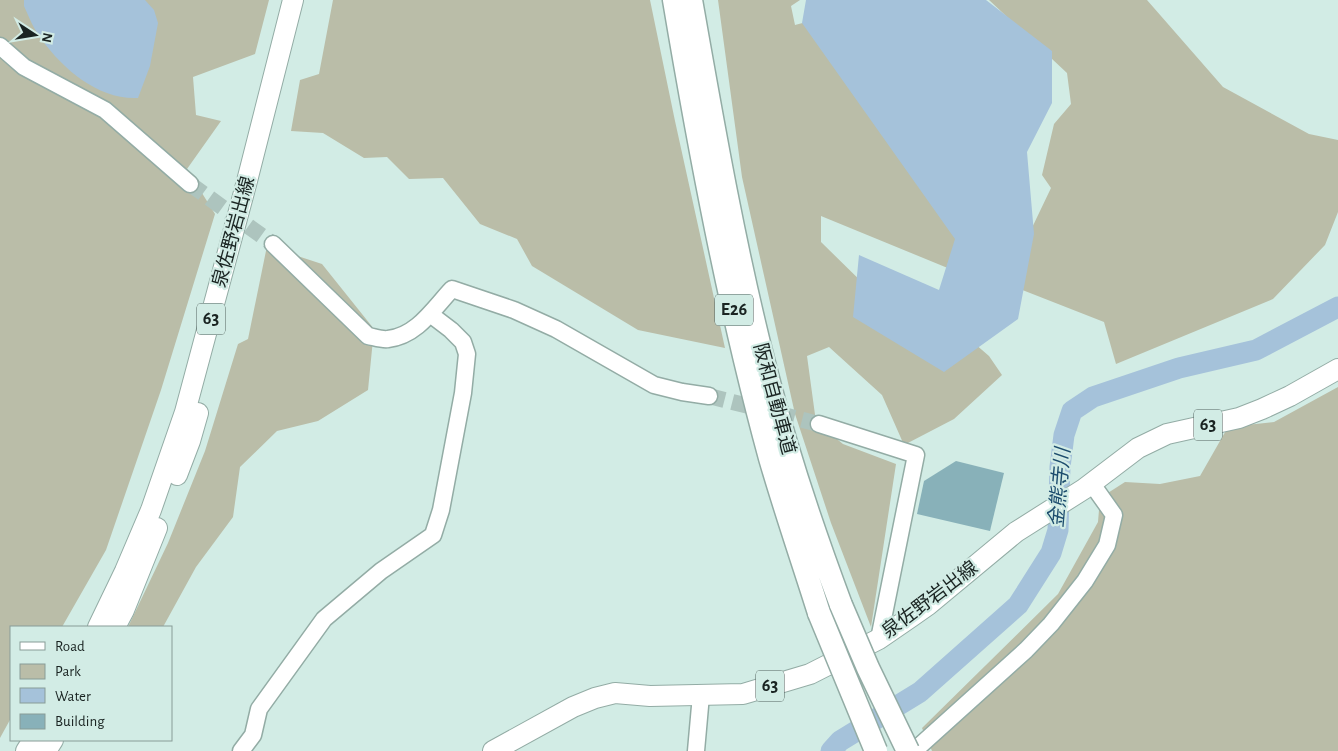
<svg xmlns="http://www.w3.org/2000/svg" width="1338" height="751" font-family="'Alegreya Sans','Noto Sans JP',sans-serif">
<style>
.green{fill:#babda8}
.water{fill:#a5c2da}
.lines{fill:none;stroke-linecap:round;stroke-linejoin:round}
.river{stroke:#a5c2da;stroke-width:21}
.building{fill:#88b1b9}
.minor-tunnel{stroke:#adc4be;stroke-width:16;stroke-dasharray:16 8;stroke-linecap:butt}
.minor-casing{stroke:#93aca5;stroke-width:19}
.major-casing{stroke:#93aca5;stroke-width:22}
.highway-casing{stroke:#93aca5;stroke-width:25}
.minor{stroke:#fff;stroke-width:16}
.major{stroke:#fff;stroke-width:20}
.highway{stroke:#fff;stroke-width:22}
.highway-bridge-casing{stroke:#93aca5;stroke-width:25;stroke-linecap:butt}
.highway-bridge{stroke:#fff;stroke-width:22}
.labels{text-anchor:middle;dominant-baseline:central;stroke-width:4.5;stroke-linejoin:round;paint-order:stroke}
.shield{fill:#d2ece5;stroke:#51605c;stroke-width:1}
.shield-label{font-size:18px;font-weight:bold;fill:#1a2422}
.street-label{font-size:19px;fill:#1a2422;stroke:#d2ece5}
.water-label{font-size:20px;font-style:italic;fill:#1c4c6d;stroke:#d2ece5}
</style>
<rect width="100%" height="100%" fill="#d2ece5"/>
<path class="green" d="M0,0H269L255,54L193,77L196,115L221,121L187,169L215,214L161,390L106,550L62,627H11V718L0,738Z
M333,0H650L675,121L725,348L638,330L532,266L517,239L480,224L443,178L409,179L387,157L364,158L323,133L291,131L300,80L319,74Z
M718,0H800L791,6L795,25L840,13L919,85L972,278L821,216V242L874,294L960,331L989,356L1002,375L954,419L904,445L882,395L829,347L807,356L816,422L843,444L896,464L871,627L831,523L795,414L742,177Z
M989,0H1147L1223,87L1309,134L1338,140V212L1325,245L1273,299L1116,364L1104,322L1015,287L1029,234L1051,188L1042,175L1054,124L1071,104L1067,73Z
M267,246L322,264L374,329L368,390L318,421L277,431L240,467L233,517L196,567L163,627H128L168,543L205,451L238,344L248,339Z
M1338,387V751H932L922,728L1058,594L1098,522L1100,498L1125,482L1160,484L1200,476L1228,427L1274,422Z"/>
<path class="water" d="M24,0H145L154,10L158,23L150,66L138,98C99,100 64,70 42,40C34,30 29,17 24,6Z
M806,0H986L1052,51V103L1027,152L1034,234L1018,319L944,372L853,317L859,255L939,290L955,239L802,23Z"/>
<g class="lines">
<path class="river" d="M831,751L840,741L920,692L1018,605L1051,553L1058,530L1060,467L1064,435L1072,411L1093,397L1179,368L1256,350L1338,307"/>
</g>
<path class="building" d="M956,461L1004,473L990,531L917,514L924,481Z"/>
<g class="lines">
<path class="minor-tunnel" d="M190,184L273,244
M709,396L819,424"/>
<g class="minor-casing">
<path id="minor" d="M0,46L24,67L105,110L190,184
M273,244L368,336C374,337 382,340 388,339C417,336 434,308 452,289L514,310L556,329L654,385L682,392L709,396
M819,424L916,455L879,639
M241,751L253,735L259,709L324,619L381,571L433,535L441,510L463,393L467,354L463,342L451,330L430,314
M696,751L701,695
M914,751L1026,650L1051,624L1085,581L1107,545L1114,515L1092,484"/>
</g>
<g class="major-casing">
<path id="major" d="M177,475L190,441L198,413
M98,627L125,571L151,510L185,412L247,181L293,0
M115,627L124,610L157,528
M26,751L33,740
M46,751L53,740
M493,751L573,707L595,698L615,693L650,696L743,694L810,674L879,639L911,617L928,605L1016,532L1084,489L1138,448L1167,434L1239,418L1262,409L1290,396L1338,369"/>
</g>
<g class="highway-casing">
<path id="highway" d="M674,0C700,154 729,308 770,458C785,510 803,562 819,613
M691,0C713,125 735,252 767,375C787,453 813,530 841,605"/>
</g>
<use href="#minor" class="minor"/>
<use href="#major" class="major"/>
<use href="#highway" class="highway"/>
<g class="highway-bridge-casing">
<path id="highway-bridge" d="M841,605L868,668L908,751
M819,613L876,751"/>
</g>
<use href="#highway-bridge" class="highway-bridge"/>
</g>
<g class="labels">
<g class="shield">
<rect x="715" y="294.5" width="38" height="31" rx="4"/>
<rect x="197" y="303.5" width="28" height="31" rx="4"/>
<rect x="1194" y="409.5" width="28" height="31" rx="4"/>
<rect x="756" y="670.5" width="28" height="31" rx="4"/>
</g>
<g class="shield-label">
<text x="734" y="310">E26</text>
<text x="211" y="319">63</text>
<text x="1208" y="425">63</text>
<text x="770" y="686">63</text>
</g>
<g class="street-label">
<text transform="translate(234 232) rotate(-75)">泉佐野岩出線</text>
<text transform="translate(774 399) rotate(75)">阪和自動車道</text>
<text transform="translate(930 600) rotate(-37)">泉佐野岩出線</text>
</g>
<g class="water-label">
<text transform="translate(1060 488) rotate(-85)">金熊寺川</text>
</g>
</g>
<rect x="10" y="626" width="162" height="115" fill="#d2ece5" stroke="#889c97"/>
<rect x="20" y="642" width="25" height="8" fill="#ffffff" stroke="#889c97"/>
<text x="55" y="651" font-size="15" fill="#1a2422">Road</text>
<rect x="20" y="664" width="25" height="15" fill="#babda8" stroke="#889c97"/>
<text x="55" y="676" font-size="15" fill="#1a2422">Park</text>
<rect x="20" y="688" width="25" height="15" fill="#a5c2da" stroke="#889c97"/>
<text x="55" y="701" font-size="15" fill="#1a2422">Water</text>
<rect x="20" y="714" width="25" height="15" fill="#88b1b9" stroke="#889c97"/>
<text x="55" y="726" font-size="15" fill="#1a2422">Building</text>
<g transform="translate(35 35) rotate(102)" stroke="#d2ece5" stroke-width="4" paint-order="stroke">
<path d="M0-4L9 19L0 12L-9 19Z" fill="#1a2422"/>
<text y="-8" font-size="14" font-weight="bold" text-anchor="middle" fill="#1a2422">N</text>
</g>
</svg>
